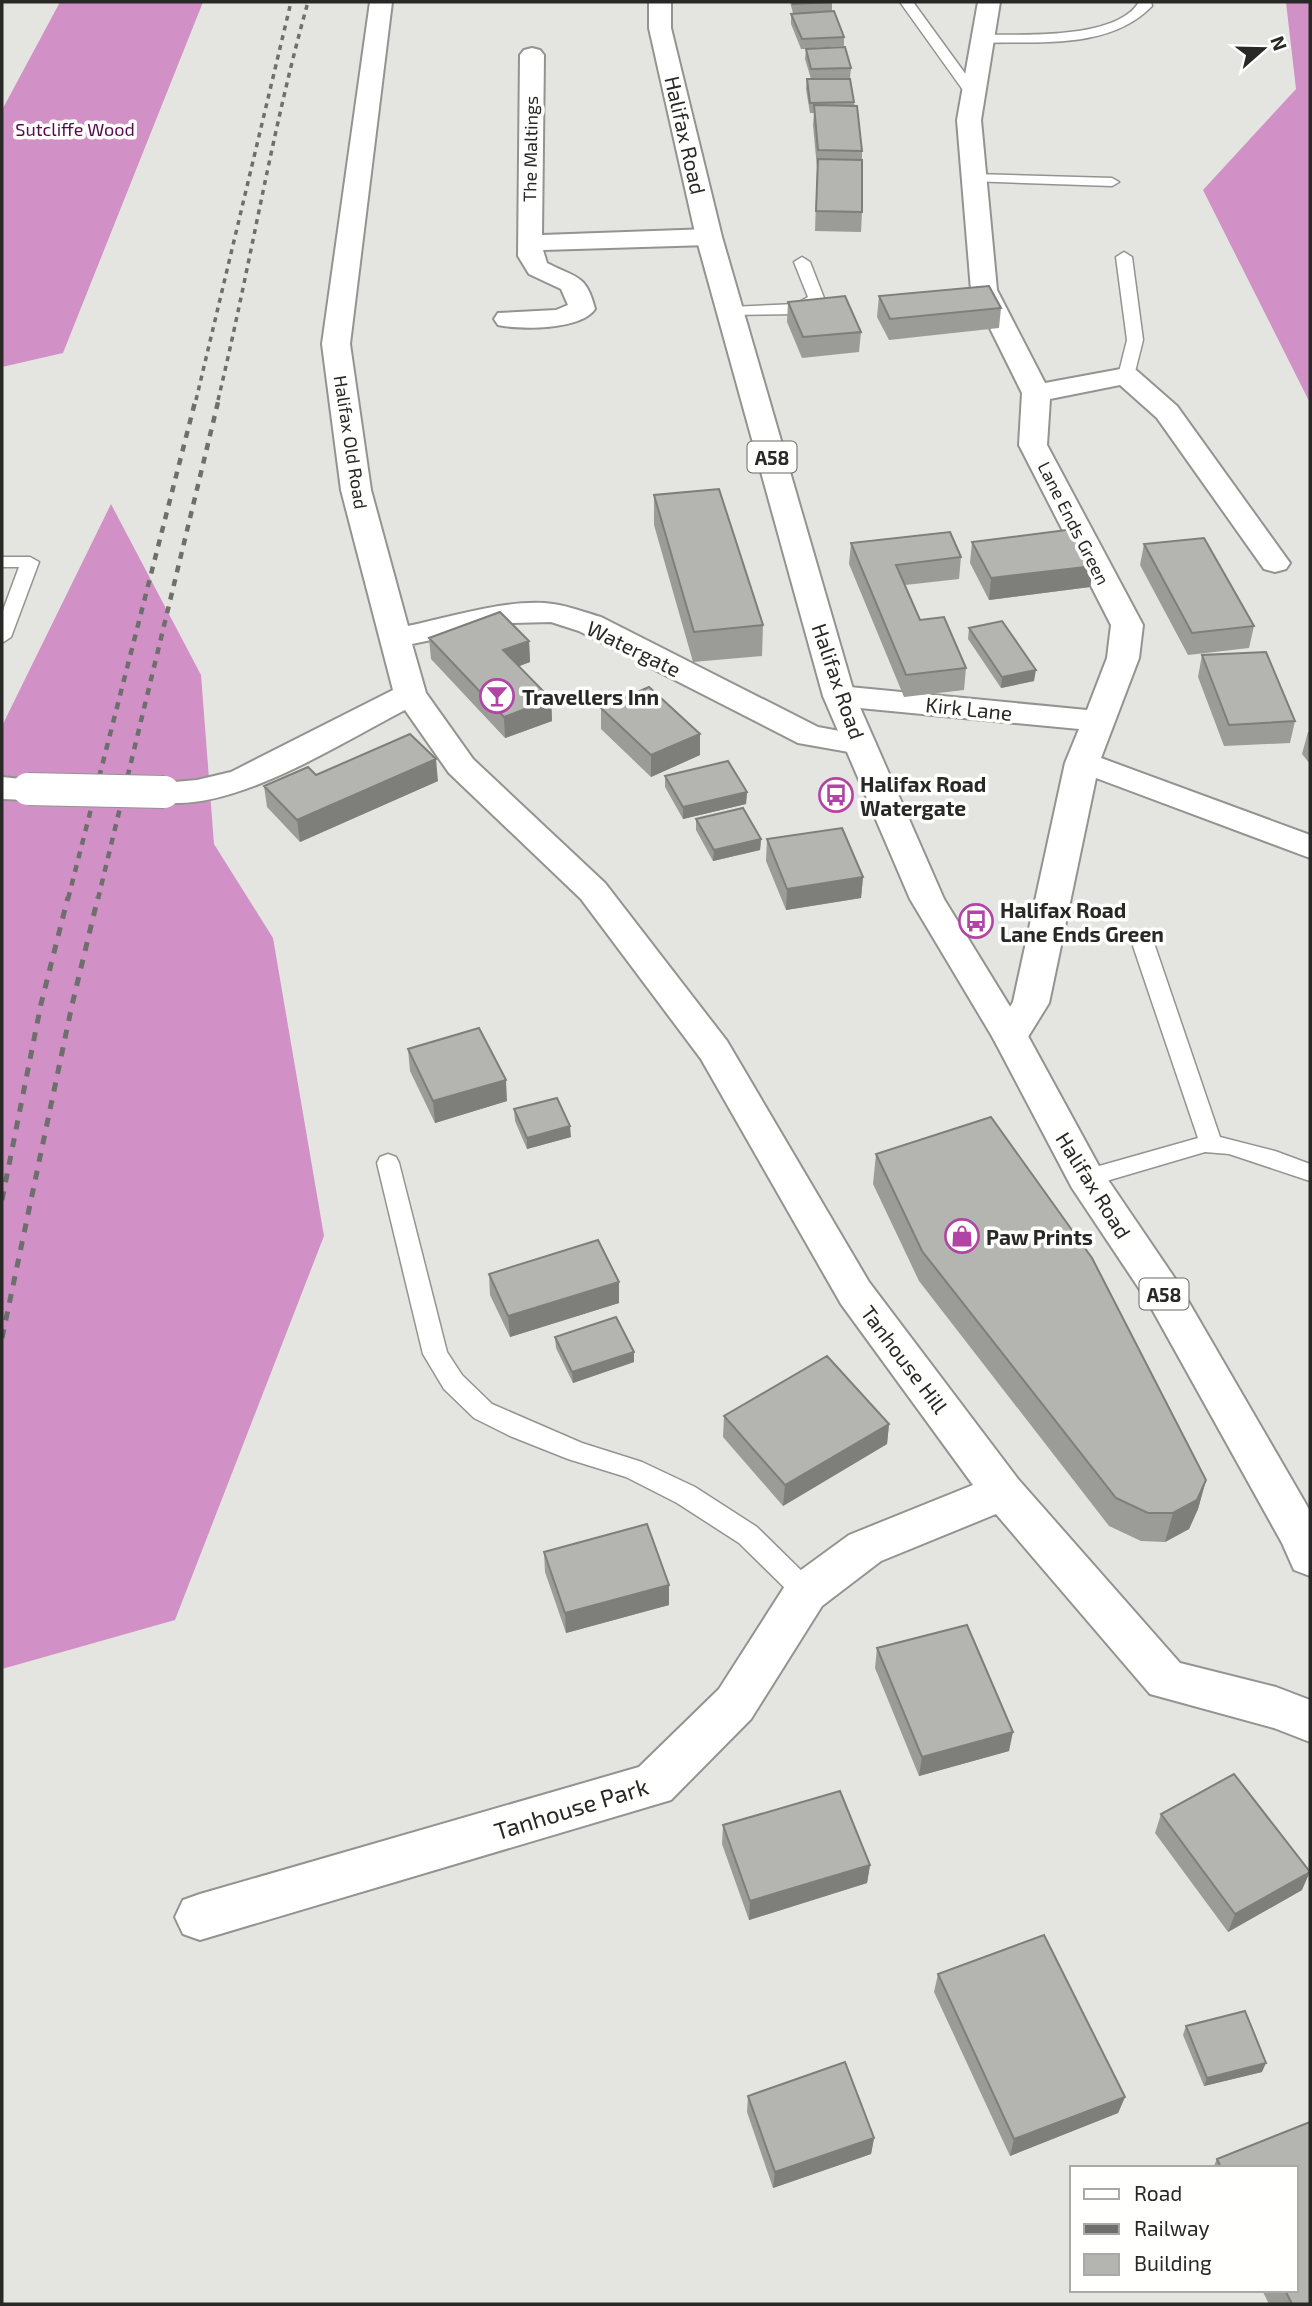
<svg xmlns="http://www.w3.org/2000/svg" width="1312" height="2306" font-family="'Exo 2',sans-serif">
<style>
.forest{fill:#d191c6}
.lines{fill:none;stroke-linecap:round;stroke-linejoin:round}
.lane-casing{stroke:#939390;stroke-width:3}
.street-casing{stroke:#939390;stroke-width:4}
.highway-casing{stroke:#939390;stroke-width:4}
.lane{fill:#fff;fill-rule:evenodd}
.street{fill:#fff;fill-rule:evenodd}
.highway{fill:#fff;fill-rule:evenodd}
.rail-far2{stroke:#6e6f6d;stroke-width:3.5;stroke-dasharray:5 5;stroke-linecap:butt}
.rail-far1{stroke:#6e6f6d;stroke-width:4.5;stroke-dasharray:7 7;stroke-linecap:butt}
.rail{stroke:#6e6f6d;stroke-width:5;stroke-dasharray:9 9;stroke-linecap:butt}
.street-bridge-casing{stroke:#939390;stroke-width:34;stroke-linecap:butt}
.street-bridge{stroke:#fff;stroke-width:32}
.wall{fill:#9b9b97}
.shaded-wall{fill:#7e7e7b}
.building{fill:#b4b4b0;stroke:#7e7e7b;stroke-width:2}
.labels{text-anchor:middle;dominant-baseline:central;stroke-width:7;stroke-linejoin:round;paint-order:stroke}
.far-park-label{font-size:18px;fill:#570950;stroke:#fffffe}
.far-street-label{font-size:18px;fill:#282827;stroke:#fffffe}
.shield{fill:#fffffe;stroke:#686868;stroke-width:2}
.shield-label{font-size:19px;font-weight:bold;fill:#282827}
.street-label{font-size:21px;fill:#282827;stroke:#fffffe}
.poi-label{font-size:21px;font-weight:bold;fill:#282827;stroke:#fffffe;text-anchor:start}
.near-street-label{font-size:24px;fill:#282827;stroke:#fffffe}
</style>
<rect width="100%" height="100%" fill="#e4e5e1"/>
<path class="forest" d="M60,2H203L63,353L2,367V110Z
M1286,2H1310V403L1203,190L1296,89Z
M111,504L201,675L214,844L273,938L324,1236L175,1620L2,1669V726Z"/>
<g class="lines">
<g class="lane-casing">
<path id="lane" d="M900,2H913L980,94L978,97H968Z
M1139,2H1151L1152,6C1110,50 1038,41 983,43L976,39L983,35C1023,34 1116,40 1139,2Z
M974,174L1112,178L1119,182L1112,186L969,181L967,178Z
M1124,252L1132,257L1143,340L1134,376L1126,381L1118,376L1127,340L1116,257Z
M802,257L810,262L824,298L822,301L800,314L725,315L723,312L725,309L731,307L796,304L808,297L794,262Z
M2,557H30L39,562L11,637L2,643V613L19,567H2Z
M1144,939L1151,941L1155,946L1220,1137L1275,1151L1310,1164V1181L1229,1154L1205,1152L1086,1187L1078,1184L1075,1178L1078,1172L1198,1138L1133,946L1137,941Z
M388,1154L396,1157L399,1163L447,1352L462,1375L492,1404L582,1443L642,1462L695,1487L757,1527L815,1584L819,1592L815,1600L806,1603L797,1600L739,1543L677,1503L626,1477L568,1459L510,1436L474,1418L444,1389L423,1354L377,1163L380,1157Z"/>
</g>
<g class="street-casing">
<path id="street" d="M370,2H392L350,344L371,490L408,626C451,617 510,598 553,604C569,606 586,613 601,617L818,727L872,737L876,744L872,751L860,754L798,743L579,631L551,622L512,623L412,644L426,693L473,759L605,883L727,1041L869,1282L1018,1479L1180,1663L1276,1687L1310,1700V1742L1274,1728L1150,1694L996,1514L881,1561L822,1606L751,1719L671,1800L200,1940L183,1934L175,1917L183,1900L200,1894L639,1767L719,1689L790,1578L849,1535L973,1485L841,1304L701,1059L581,899L449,773L405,710C340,743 225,819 152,800L147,792L152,784L197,780L231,772L393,690L341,490L322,344Z
M978,2H1000L981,120L997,290L1045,383L1126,368L1136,370L1177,406L1290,563L1286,569L1275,572L1264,569L1157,418L1120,385L1050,399L1047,445L1143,625L1139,658L1101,758L1310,835V858L1096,778L1049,1003L1023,1045L1010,1049L997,1045L992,1036L1013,1002L1065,763L1079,729L839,706L828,703L823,696L828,689L839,686L1087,710L1107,658L1111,625L1019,445L1022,393L971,290L957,120Z
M532,48L540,50L544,55L542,235L709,229L718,232L722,237L718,242L709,245L543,250L547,263C575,278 586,273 595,309C581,330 520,330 498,325L494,319L498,313L556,310L568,305L561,289L529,274L518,256L520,55L524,50Z
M2,777L40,781L45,789L40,797L28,800L2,799Z"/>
</g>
<g class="highway-casing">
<path id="highway" d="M649,2H671V28L722,237L855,696L944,899L1028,1036L1100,1168L1176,1280L1310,1511V1576L1294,1570L1282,1543L1148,1302L1072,1188L993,1038L910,899L823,696L696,237L649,28Z"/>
</g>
<use href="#lane" class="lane"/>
<use href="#street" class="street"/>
<use href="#highway" class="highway"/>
<path class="rail-far2" d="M196,400L291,2
M218,400C250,268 271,133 308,2"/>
<path class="rail-far1" d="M68,899L196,398
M98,899L219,398"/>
<path class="rail" d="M2,1200L41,1004L68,897
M2,1338L72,1005L98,897"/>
<g class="street-bridge-casing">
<path id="street-bridge" d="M28,789L164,792"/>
</g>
<use href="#street-bridge" class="street-bridge"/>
</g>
<path class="wall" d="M790,2H832V11L844,37V46L813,48L851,68L850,78L814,79L854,102L862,151V212L861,232L815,231L817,168L813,125L814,113H810L806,89L807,79H811L805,59L806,49H801L791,24V14L793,13Z
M879,296L1001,308L999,328L889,340L877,317Z
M788,302L861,332L859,352L802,358L787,322Z
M654,495L763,625L762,656L693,662L654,525Z
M972,542L1094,566L1090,587L989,600L970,563Z
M851,543L961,557L959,579L905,585L920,620L966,668L964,690L904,697L849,564Z
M1144,544L1254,626L1249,648L1188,655L1140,565Z
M969,628L1034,681L1001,688L968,639Z
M429,638L529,641L530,662L519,666L551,699L552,721L505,738L431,659Z
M1202,655L1295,721L1290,743L1224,746L1198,677Z
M601,708L700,734V755L651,777L601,729Z
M1308,732H1310V764L1302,754Z
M316,775L438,781L300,842L267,807L264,786Z
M665,776L747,792L746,804L683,819L665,787Z
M696,819L761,839L760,850L713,861L696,830Z
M767,839L863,877L861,898L786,910L766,861Z
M408,1049L507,1101L435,1123L410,1071Z
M514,1109L571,1137L527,1149L515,1121Z
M876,1154L1206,1480L1198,1509L1189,1529L1165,1542L1141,1541L1109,1526L919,1281L873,1184Z
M489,1274L619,1282V1303L510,1337L490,1295Z
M555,1337L634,1352V1362L573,1383L556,1348Z
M724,1416L889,1424L887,1444L783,1506L723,1437Z
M544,1552L669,1585V1605L566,1633L545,1572Z
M877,1648L1009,1751L919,1776L875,1668Z
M1161,1814L1302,1890L1228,1932L1155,1833Z
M723,1825L870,1865L867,1883L749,1920L722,1844Z
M938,1974L1125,2097L1118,2113L1010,2156L934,1992Z
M1186,2026L1262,2072L1204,2086L1183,2035Z
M748,2096L874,2138L871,2154L773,2188L747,2112Z
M1310,2122V2304H1269L1262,2290H1296V2168H1213L1217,2159Z"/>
<path class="shaded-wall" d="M1094,566L1090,587L989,600L991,578Z
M529,641L530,662L504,672L503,650Z
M1036,670L1034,681L1001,688L1002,677Z
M551,699L552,721L505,738L504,717Z
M700,734V755L651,777V755Z
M436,759L438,781L300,842L297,820Z
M747,792L746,804L683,819V807Z
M761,839L760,850L713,861L714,850Z
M863,877L861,898L786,910L787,889Z
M506,1080L507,1101L435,1123L433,1101Z
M570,1126L571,1137L527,1149V1138Z
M619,1282V1303L510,1337L508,1316Z
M634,1352V1362L573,1383L572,1372Z
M889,1424L887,1444L783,1506L785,1485Z
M1206,1480L1198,1509L1189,1529L1165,1542L1173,1513Z
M669,1585V1605L566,1633L565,1613Z
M1013,1732L1009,1751L919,1776L922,1757Z
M870,1865L867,1883L749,1920L750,1901Z
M1310,1872L1302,1890L1228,1932L1235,1914Z
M1266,2063L1262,2072L1204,2086L1207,2078Z
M1125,2097L1118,2113L1010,2156L1014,2139Z
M874,2138L871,2154L773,2188L775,2172Z"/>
<path class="building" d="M793,2H832L793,4Z
M834,11L844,37L802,39L791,14Z
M845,47L851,68L811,69L806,49Z
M807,79H850L854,102L810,103Z
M814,105L857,106L862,151L818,150Z
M818,159L862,160V212L816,211Z
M989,286L1001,308L890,319L879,296Z
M845,296L861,332L803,337L788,302Z
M719,489L763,625L694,632L654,495Z
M1074,529L1094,566L991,578L972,542Z
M950,532L961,557L896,565L920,620L944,617L966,668L906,675L851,543Z
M1204,538L1254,626L1192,633L1144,544Z
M500,612L529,641L503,650L551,699L504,717L429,638Z
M1002,621L1036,670L1002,677L969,628Z
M1266,652L1295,721L1229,725L1202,655Z
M649,687L700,734L651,755L601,708Z
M410,734L436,759L297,820L264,786L308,767L316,775Z
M728,761L747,792L683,807L665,776Z
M743,808L761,839L714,850L696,819Z
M842,828L863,877L787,889L767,839Z
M479,1028L506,1080L433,1101L408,1049Z
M557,1098L570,1126L527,1138L514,1109Z
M991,1117L1092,1258L1206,1480L1197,1500L1173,1513H1148L1116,1498L922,1251L876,1154Z
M598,1240L619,1282L508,1316L489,1274Z
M616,1317L634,1352L572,1372L555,1337Z
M827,1356L889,1424L785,1485L724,1416Z
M647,1524L669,1585L565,1613L544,1552Z
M967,1625L1013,1732L922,1757L877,1648Z
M1234,1774L1310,1872L1235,1914L1161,1814Z
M840,1791L870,1865L750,1901L723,1825Z
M1044,1935L1125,2097L1014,2139L938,1974Z
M1245,2011L1266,2063L1207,2078L1186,2026Z
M845,2062L874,2138L775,2172L748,2096Z
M1310,2122V2304H1292L1285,2290H1296V2168H1221L1217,2159Z"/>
<defs>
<g id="bar-ring" transform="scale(1.75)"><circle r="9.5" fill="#fffffe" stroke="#b144a4" stroke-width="1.5"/><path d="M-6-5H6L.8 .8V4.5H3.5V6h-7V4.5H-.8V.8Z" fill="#b144a4"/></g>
<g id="bus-ring" transform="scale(1.75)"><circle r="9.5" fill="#fffffe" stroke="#b144a4" stroke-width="1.5"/><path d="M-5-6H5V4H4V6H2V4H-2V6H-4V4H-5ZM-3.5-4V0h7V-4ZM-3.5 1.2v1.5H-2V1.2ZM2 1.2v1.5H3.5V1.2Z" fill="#b144a4"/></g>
<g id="shop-ring" transform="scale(1.75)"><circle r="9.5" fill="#fffffe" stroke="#b144a4" stroke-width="1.5"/><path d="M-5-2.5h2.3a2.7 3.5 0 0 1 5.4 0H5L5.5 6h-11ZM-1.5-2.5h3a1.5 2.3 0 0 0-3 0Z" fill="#b144a4"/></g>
</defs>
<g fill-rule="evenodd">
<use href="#bar-ring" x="497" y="696"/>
<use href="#bus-ring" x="836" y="795"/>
<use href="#bus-ring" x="976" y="921"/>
<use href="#shop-ring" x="962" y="1236"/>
</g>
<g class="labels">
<g class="far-park-label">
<text x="75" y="129">Sutcliffe Wood</text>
</g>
<g class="far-street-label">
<text transform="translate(530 149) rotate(-89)">The Maltings</text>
<text transform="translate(351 442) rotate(81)">Halifax Old Road</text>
<text transform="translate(1074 523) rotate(63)">Lane Ends Green</text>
</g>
<g class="shield">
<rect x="747.5" y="441.5" width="49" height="31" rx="5"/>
<rect x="1139.5" y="1278.5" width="49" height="31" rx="5"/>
</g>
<g class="shield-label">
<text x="772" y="457">A58</text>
<text x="1164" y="1294">A58</text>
</g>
<g class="street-label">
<text transform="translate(686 135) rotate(77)">Halifax Road</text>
<text transform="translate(634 648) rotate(26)">Watergate</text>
<text transform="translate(839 681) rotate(71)">Halifax Road</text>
<text transform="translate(969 708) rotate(6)">Kirk Lane</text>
<text transform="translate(1094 1185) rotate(58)">Halifax Road</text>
<text transform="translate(905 1359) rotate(53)">Tanhouse Hill</text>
</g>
<g class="poi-label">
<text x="522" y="696">Travellers Inn</text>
<text x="860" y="783">Halifax Road<tspan x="860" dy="24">Watergate</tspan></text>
<text x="1000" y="909">Halifax Road<tspan x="1000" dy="24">Lane Ends Green</tspan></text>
<text x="986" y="1236">Paw Prints</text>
</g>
<g class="near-street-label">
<text transform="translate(571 1808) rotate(-17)">Tanhouse Park</text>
</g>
</g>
<rect width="1312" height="2306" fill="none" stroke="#282827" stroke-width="7"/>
<rect x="1070" y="2166" width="228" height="126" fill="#fffffe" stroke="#a9a9a8" stroke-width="2"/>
<rect x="1084" y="2189" width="35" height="10" fill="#ffffff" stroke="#a9a9a8" stroke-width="2"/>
<text x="1134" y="2201" font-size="21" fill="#282827">Road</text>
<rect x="1084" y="2224" width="35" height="10" fill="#6e6f6d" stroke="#a9a9a8" stroke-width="2"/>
<text x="1134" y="2236" font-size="21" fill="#282827">Railway</text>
<rect x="1084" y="2254" width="35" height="21" fill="#b4b4b0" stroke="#a9a9a8" stroke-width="2"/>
<text x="1134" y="2271" font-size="21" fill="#282827">Building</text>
<g transform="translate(1263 49) rotate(70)" stroke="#fffffe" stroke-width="5" paint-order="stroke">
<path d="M0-5L12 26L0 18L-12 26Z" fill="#282827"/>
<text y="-10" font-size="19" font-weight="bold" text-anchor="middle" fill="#282827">N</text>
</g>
</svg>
